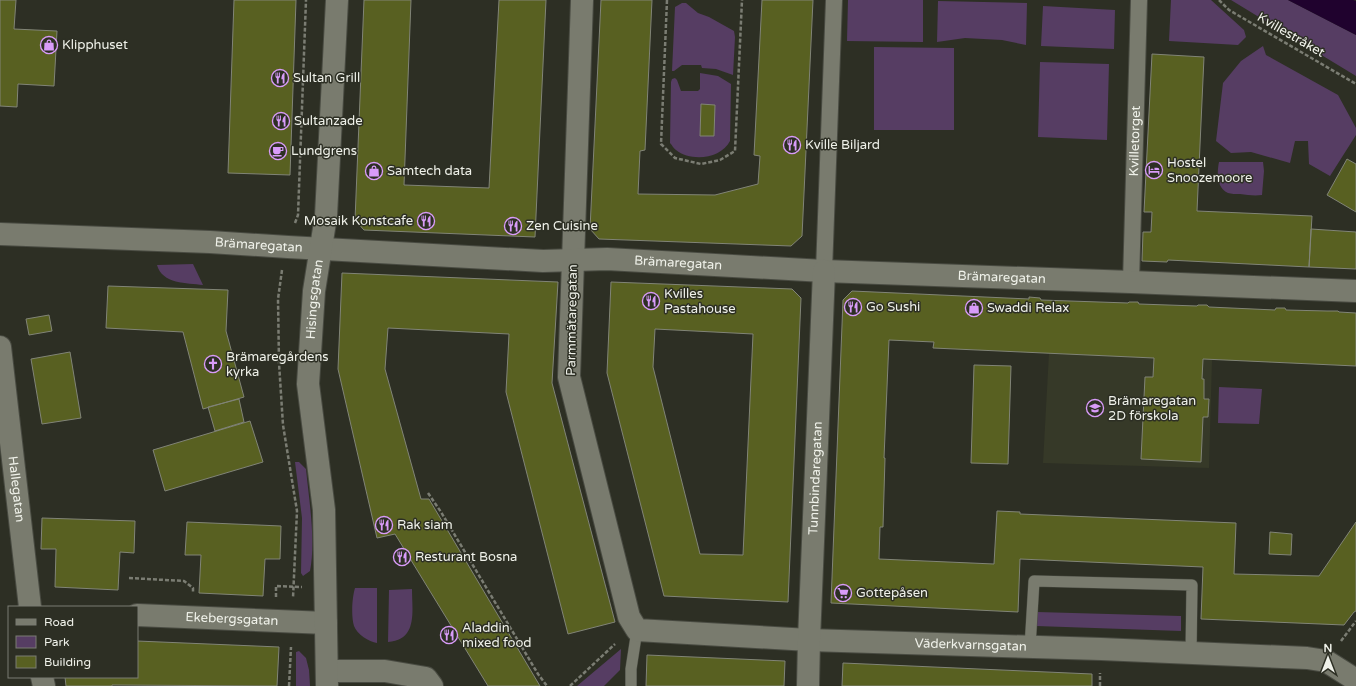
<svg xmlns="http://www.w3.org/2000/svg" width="1356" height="686" font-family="'Varela Round',sans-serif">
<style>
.built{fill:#363928}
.green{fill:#563d63}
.water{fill:#20022e}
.building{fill:#586021;stroke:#818477;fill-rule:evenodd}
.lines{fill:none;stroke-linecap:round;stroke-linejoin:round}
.service-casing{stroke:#494b42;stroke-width:12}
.pedestrian-casing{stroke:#494b42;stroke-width:18}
.minor-casing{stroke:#494b42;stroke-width:24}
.tertiary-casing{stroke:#494b42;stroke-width:24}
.path{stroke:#7b7d73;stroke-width:2.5;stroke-dasharray:4 2;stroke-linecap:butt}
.service{stroke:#797b6e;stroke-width:11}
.pedestrian{stroke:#797b6e;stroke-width:16}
.minor{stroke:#797b6e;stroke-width:22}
.tertiary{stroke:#797b6e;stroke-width:22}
.labels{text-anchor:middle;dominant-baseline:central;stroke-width:3;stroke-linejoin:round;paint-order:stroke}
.street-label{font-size:13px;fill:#eff1e9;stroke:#2d2f24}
.poi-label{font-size:13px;fill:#eff1e9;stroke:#2d2f24;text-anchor:start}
</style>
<rect width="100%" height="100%" fill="#2d2f24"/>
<path class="built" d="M1049,353L1154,358L1153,377H1145L1141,459L1201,462L1203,417H1208L1209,399H1204V379H1202L1203,359L1212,360L1209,468L1043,463Z"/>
<path class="green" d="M848,0H923V42L847,41Z
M1171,0H1211L1244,30L1246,37L1238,45L1169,41Z
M1231,0H1288L1356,35V76Z
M938,1L1027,3L1026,45L1002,40L965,38L937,42Z
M682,3H686L698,13L709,17L734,31L735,37L733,75L716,69L702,68L701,65H682L674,71H672L675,7Z
M1043,6L1115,10L1114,49L1041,46Z
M1263,46L1266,55L1338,95L1356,128V135L1330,176L1309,164L1308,141H1295L1290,163L1251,152L1231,153L1216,141L1223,83L1241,61Z
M874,47L954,48V130H874Z
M1040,62L1109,64L1107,140L1038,137Z
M700,73L718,76L731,84L730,141C721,159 691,162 676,150C674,149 672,145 670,143L671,82L672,79L675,78L677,80L681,91H698L700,89Z
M1219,162H1263L1264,171L1262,195C1254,196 1248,195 1240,194C1236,194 1231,194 1228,193C1216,188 1217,172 1219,162Z
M193,264L203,285C187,283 162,284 157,265Z
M1219,387L1262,389L1259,424L1218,423Z
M295,462H299L306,469C309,500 316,541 310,571L303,576L301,573L302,518Z
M355,588H377V643C369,642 357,634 354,626C351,616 352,598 355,588Z
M412,589C412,611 418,640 388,642L389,590Z
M1037,612L1181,616V631L1036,626Z
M621,649L620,670L604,686H577Z
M299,651L306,658L309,670L310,686H296V652Z"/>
<path class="water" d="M1288,0H1353L1356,1V35Z"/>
<path class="building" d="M0,0H16L14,29L57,31L54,86L18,84L17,107L0,106Z
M234,0H296L290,175L228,173Z
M364,0H411L404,185L489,188L499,0H546L535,237L364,230L355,220Z
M601,0H652L645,150L640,151L638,194L715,195L758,184L760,156L754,155L762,0H813L802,236L791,246L599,239L590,229Z
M1152,54L1204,57L1197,211L1312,216L1309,267L1168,260L1167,262L1142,261L1143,232H1151L1152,212H1144Z
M701,104L715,105L714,136H700Z
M1347,159L1356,164V212L1327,195Z
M1311,229L1356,232V269L1309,267Z
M342,273L558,282L552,383L615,622L568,634L506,392L509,334L388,328L385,369L421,499H429L540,686H488L395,534L377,538L338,369Z
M611,282L792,289L801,298L788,602L664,596L607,373ZM655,329L753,334L743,555L700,554L653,367Z
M108,286L228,290L226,331L244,397L203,409L183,332L106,328Z
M852,291L1029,299V297L1040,298L1041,300L1128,303L1129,302H1138L1139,304L1197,306L1198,305H1207L1209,307L1275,310L1276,308H1285L1286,310L1327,311H1338L1339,312L1356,313V366L1203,359L1202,379H1204V399H1209L1208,417H1203L1201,462L1141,459L1145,377H1153L1154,358L933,348L934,342L889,340L884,458H885L883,527H880L879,559L994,564L997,511L1020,512V514L1236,523L1234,574L1319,576L1356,522V611L1354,612L1344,625L1201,619L1203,567L1020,559L1018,612L831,603L843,300Z
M49,315L52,331L29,335L26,319Z
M70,352L81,418L42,424L31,359Z
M974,365L1011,366L1008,464L971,463Z
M239,399L244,422L215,431L208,407Z
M250,421L263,462L165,491L153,450Z
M42,518L135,521L134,553L120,552L118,590L55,587L56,549H41Z
M187,522L281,526L280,559H265L263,596L199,593L201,555H185Z
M1270,532L1292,534L1291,555L1269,554Z
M137,641L279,647L277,686L112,685V686H66L65,677H137Z
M647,655L785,661L784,686H646Z
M843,663L1092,674V686H842Z"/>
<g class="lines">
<g class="service-casing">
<path id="service" d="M1030,647L1034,581L1192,585L1191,653
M631,686V669L637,630"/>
</g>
<g class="pedestrian-casing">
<g id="pedestrian">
<path d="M824,271L834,0"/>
<path id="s1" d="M1131,282L1139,0"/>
</g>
</g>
<g class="minor-casing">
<g id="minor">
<path id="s2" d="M582,0L569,377L629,617L637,630L809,640L1101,649L1307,658L1326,661L1356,680"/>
<path id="s3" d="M0,234L210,242L288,247L543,261L607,259L824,271L1131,282L1356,291"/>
<path id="s4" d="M0,347L30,607"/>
<path id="s5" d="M137,615L326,623"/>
<path d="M328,671H385L426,678L432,686"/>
<path d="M42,677L44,686"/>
<path id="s6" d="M808,686L809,640L824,271"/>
</g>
</g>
<g class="tertiary-casing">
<g id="tertiary">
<path id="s7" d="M327,686L324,510L308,384L314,291L326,216L337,0"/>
</g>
</g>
<path class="path" d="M667,0L661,144L675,158L701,164L720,160L735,151L742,0
M1219,0L1229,10L1356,84
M295,223L298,215L306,0
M282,270L278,299L279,363L283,425L297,511L293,598
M428,493L441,512L538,674L547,686
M129,578L184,581L193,588V593
M276,597V586L302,587
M1341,641L1356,621
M289,686L291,647
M570,686L615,644
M1100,686V673"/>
<use href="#service" class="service"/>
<use href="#pedestrian" class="pedestrian"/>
<use href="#minor" class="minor"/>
<use href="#tertiary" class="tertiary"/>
</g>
<defs>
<g id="shop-ring" transform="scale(0.9)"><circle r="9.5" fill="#2d2f24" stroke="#d89bf8" stroke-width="1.5"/><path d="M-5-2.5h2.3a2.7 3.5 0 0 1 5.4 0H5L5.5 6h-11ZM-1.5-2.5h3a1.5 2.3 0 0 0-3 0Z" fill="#d89bf8"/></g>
<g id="restaurant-ring" transform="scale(0.9)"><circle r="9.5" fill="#2d2f24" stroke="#d89bf8" stroke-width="1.5"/><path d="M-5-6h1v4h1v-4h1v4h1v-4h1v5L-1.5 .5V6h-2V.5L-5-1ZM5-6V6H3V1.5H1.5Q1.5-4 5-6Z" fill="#d89bf8"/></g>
<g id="cafe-ring" transform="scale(0.9)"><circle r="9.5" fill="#2d2f24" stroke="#d89bf8" stroke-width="1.5"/><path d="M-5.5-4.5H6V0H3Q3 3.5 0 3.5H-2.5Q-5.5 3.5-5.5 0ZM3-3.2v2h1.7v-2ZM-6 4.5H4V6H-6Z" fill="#d89bf8"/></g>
<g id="hotel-ring" transform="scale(0.9)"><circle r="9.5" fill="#2d2f24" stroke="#d89bf8" stroke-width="1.5"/><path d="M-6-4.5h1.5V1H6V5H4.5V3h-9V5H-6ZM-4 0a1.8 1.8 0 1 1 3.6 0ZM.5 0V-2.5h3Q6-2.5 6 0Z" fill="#d89bf8"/></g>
<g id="church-ring" transform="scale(0.9)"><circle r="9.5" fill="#2d2f24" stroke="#d89bf8" stroke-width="1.5"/><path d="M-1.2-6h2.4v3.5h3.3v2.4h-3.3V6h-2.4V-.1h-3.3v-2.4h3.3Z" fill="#d89bf8"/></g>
<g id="school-ring" transform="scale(0.9)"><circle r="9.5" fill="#2d2f24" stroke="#d89bf8" stroke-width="1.5"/><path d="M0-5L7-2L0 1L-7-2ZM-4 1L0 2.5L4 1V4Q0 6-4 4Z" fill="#d89bf8"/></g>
<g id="supermarket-ring" transform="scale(0.9)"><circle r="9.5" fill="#2d2f24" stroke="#d89bf8" stroke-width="1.5"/><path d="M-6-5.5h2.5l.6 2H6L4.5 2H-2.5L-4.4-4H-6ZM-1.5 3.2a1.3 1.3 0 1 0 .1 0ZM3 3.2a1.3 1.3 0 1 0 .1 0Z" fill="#d89bf8"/></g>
</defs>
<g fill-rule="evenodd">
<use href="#shop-ring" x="49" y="45"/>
<use href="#restaurant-ring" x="280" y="78"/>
<use href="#restaurant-ring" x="281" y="121"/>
<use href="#restaurant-ring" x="792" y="145"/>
<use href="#cafe-ring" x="278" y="151"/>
<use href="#hotel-ring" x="1154" y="170"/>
<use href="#shop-ring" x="374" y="171"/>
<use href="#restaurant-ring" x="426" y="221"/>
<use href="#restaurant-ring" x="513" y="226"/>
<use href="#restaurant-ring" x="651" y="301"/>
<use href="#restaurant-ring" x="853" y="307"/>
<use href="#shop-ring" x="974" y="308"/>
<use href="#church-ring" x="213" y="364"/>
<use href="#school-ring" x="1095" y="408"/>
<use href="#restaurant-ring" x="384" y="525"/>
<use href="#restaurant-ring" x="402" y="557"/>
<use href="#supermarket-ring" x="843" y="593"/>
<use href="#restaurant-ring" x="449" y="635"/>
</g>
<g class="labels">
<g class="street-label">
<text transform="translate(1291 35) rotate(30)">Kvillestråket</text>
<text stroke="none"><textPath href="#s1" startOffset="141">Kvilletorget</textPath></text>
<text stroke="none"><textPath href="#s3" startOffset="259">Brämaregatan</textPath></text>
<text stroke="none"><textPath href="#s3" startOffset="679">Brämaregatan</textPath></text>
<text stroke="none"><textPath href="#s3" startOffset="1003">Brämaregatan</textPath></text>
<text stroke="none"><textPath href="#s7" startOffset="388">Hisingsgatan</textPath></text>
<text transform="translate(572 320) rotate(-89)">Parmmätaregatan</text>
<text stroke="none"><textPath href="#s6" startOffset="208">Tunnbindaregatan</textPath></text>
<text stroke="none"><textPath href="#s4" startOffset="143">Hallegatan</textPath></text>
<text stroke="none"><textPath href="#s5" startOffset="95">Ekebergsgatan</textPath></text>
<text stroke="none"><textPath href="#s2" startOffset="974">Väderkvarnsgatan</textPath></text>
</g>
<g class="poi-label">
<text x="62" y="45">Klipphuset</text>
<text x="293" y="78">Sultan Grill</text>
<text x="294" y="121">Sultanzade</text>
<text x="805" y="145">Kville Biljard</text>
<text x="291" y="151">Lundgrens</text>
<text x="1167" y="163">Hostel<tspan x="1167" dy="15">Snoozemoore</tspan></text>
<text x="387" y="171">Samtech data</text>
<text x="413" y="221" text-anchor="end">Mosaik Konstcafe</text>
<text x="526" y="226">Zen Cuisine</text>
<text x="664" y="294">Kvilles<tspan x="664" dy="15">Pastahouse</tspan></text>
<text x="866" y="307">Go Sushi</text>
<text x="987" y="308">Swaddi Relax</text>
<text x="226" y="357">Brämaregårdens<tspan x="226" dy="15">kyrka</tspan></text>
<text x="1108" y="401">Brämaregatan<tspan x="1108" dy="15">2D förskola</tspan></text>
<text x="397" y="525">Rak siam</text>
<text x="415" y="557">Resturant Bosna</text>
<text x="856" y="593">Gottepåsen</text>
<text x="462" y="628">Aladdin<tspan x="462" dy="15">mixed food</tspan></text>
</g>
</g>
<rect x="8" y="606" width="130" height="72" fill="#2d2f24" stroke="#7b7d73"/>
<rect x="16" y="619" width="20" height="6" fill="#797b6e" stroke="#7b7d73"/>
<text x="44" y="626" font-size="12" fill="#eff1e9">Road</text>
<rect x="16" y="636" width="20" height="12" fill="#563d63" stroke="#7b7d73"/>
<text x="44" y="646" font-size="12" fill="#eff1e9">Park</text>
<rect x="16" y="656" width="20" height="12" fill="#586021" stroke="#7b7d73"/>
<text x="44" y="666" font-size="12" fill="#eff1e9">Building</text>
<g transform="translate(1328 658)" stroke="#2d2f24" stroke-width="3" paint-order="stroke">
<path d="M0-3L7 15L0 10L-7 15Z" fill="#eff1e9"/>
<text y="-6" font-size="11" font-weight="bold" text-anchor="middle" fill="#eff1e9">N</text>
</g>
</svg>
